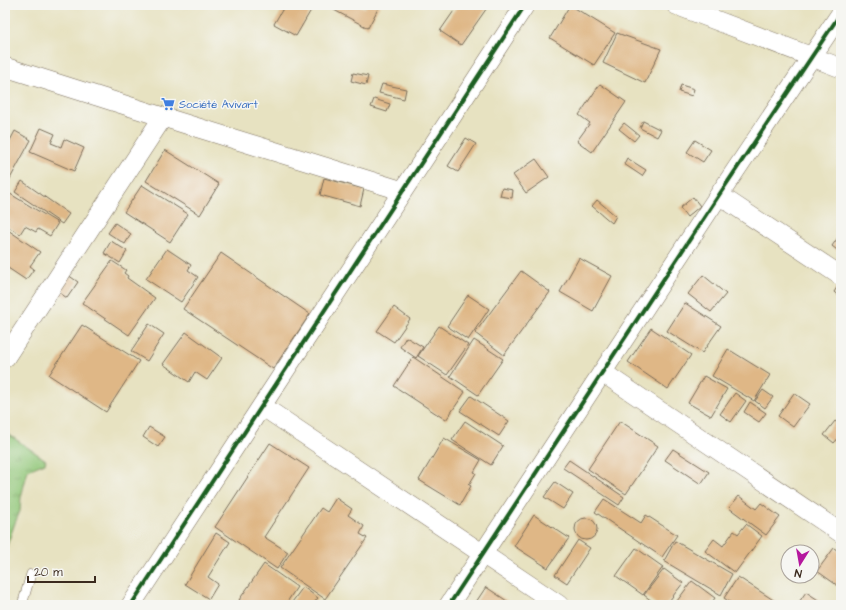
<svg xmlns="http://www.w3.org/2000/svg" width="846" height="610" font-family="'Architects Daughter',sans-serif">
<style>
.grass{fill:url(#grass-tufts);stroke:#67794c}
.building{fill:#dfb786}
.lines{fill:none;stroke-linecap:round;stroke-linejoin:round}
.lane-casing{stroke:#776a57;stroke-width:10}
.street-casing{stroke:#776a57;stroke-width:20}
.lane{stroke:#fff;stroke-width:9}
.street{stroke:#fff;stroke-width:19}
.cycleway-casing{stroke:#f6f6f2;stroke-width:6}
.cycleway{stroke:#1b5e20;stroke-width:4}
.labels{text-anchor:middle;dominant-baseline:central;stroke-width:3;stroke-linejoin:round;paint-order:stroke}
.shop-label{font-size:11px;fill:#366cbe;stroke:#f6f6f2;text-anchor:start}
</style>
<defs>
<pattern id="grass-tufts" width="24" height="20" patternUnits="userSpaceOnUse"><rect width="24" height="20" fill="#93c87a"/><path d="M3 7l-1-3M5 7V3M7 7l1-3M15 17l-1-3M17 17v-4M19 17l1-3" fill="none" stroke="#79a363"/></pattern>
</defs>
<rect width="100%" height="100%" fill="#f6f6f2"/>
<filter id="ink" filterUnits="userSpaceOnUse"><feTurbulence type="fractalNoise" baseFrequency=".025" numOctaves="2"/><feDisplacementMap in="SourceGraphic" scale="8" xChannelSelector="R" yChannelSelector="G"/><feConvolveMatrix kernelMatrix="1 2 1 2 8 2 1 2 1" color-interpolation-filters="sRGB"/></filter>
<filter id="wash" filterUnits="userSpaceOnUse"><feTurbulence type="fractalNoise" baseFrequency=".012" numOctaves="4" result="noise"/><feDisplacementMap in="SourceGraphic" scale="16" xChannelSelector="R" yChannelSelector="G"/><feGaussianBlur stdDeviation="0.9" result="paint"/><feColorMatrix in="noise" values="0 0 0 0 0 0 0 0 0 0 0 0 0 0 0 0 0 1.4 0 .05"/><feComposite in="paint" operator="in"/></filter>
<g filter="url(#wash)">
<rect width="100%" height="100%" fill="#e7e2c1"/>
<path class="grass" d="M5,432L46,460L45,463L28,470L21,497L20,511L15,523L5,551Z"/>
<g id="blocks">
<path class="building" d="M285,5H314L296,36L274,24Z
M337,5H358L365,8L366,5H380L368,28L334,10Z
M458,5H489L461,45L440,31Z
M570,5L615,33L594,65L550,38Z
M617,33L661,49L645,83L603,63Z
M353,73L368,76L366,85L351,81Z
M382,84L406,89L404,99L379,93Z
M600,84L626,102L592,152L577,141L590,123L579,115Z
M681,85L694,89L692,96L679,92Z
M374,99L390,104L387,112L371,107Z
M643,121L661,130L657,137L640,128Z
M624,123L639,135L634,141L619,129Z
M41,128L55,134L51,143L61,147L64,139L84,148L74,171L30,152Z
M15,131L31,140L5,188V150Z
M466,138L476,144L458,172L448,166Z
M695,140L711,150L703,162L687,152Z
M165,150L219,184L200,215L146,181Z
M627,158L646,170L642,176L624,164Z
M536,159L549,177L526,193L513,175Z
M324,178L364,189L360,206L320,195Z
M22,181L69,214L62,224L15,192Z
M142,185L188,214L170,242L124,212Z
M502,188L513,190L512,198L500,196Z
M7,192L58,223L50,236L38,229L36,232L25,226L20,234L5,225V196Z
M693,197L700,206L687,217L680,208Z
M597,200L616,216L612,223L592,206Z
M115,223L131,234L125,244L108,233Z
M5,228L40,252L30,266L34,269L26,280L5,266Z
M841,233V253L832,246Z
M111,241L127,251L120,263L104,253Z
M167,249L191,265L188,270L198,277L181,302L146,279Z
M221,253L310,314L273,369L183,309Z
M579,258L612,276L593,311L560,292Z
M112,261L126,270L124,273L128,276L127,278L155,298L129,335L82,303Z
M521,271L550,292L504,355L475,333Z
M68,275L78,282L67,298L57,291Z
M703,275L726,294L711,312L688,294Z
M838,286L841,288V298L834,292Z
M468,295L489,309L468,340L447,326Z
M685,303L721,326L702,353L667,331Z
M394,307L410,319L394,342L377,331Z
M149,324L164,334L147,361L131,351Z
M82,325L139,361L106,412L49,375Z
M439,326L468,345L447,375L418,356Z
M651,328L691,355L668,389L628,362Z
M186,332L222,358L207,380L195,372L189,382L163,364Z
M406,337L423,347L416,358L400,347Z
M474,340L503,359L478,395L450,376Z
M728,349L770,375L754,401L712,376Z
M413,357L465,392L446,420L394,386Z
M704,376L727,389L711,416L688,403Z
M763,390L773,397L765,408L755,401Z
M735,393L746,401L731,422L720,414Z
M794,393L810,404L793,427L778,416Z
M471,396L509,421L499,436L460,411Z
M750,402L766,413L759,422L744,412Z
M465,421L503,446L491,465L452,440Z
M620,421L658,446L626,494L588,469Z
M835,421L841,425V435L834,443L824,435Z
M149,427L165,437L158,447L143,437Z
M444,438L481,460L474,472L476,473L470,483H469L468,484L471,486L460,505L419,480Z
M270,443L309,468L264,537L288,552L277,569L215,527Z
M673,449L709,472L701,484L665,460Z
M569,460L624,497L619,505L563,468Z
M555,482L573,494L563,509L544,497Z
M739,496L756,509L761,503L780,517L766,535L729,508Z
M336,498L352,509L348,515L364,526L360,534L367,538L325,599L280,568L321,508L327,512Z
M604,499L641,523L646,515L677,535L662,557L595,512Z
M534,515L569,538L548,568L514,546Z
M575 529a11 11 0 1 1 22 0a11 11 0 1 1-22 0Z
M746,524L762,536L735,573L705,551L714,539L723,546L734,531L738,534Z
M216,533L230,542L208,577L218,584L209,599L185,584Z
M578,540L590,548L567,583L555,575Z
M675,541L732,574L721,595L664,561Z
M636,548L663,567L643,595L616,576Z
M834,548L841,553V561L838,566L841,568V588L817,571Z
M264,564L297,587L285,605H247L239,600Z
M664,569L683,583L666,605H657L644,595Z
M738,577L781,605H734L724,598Z
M692,581L715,598L710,605H674Z
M303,587L318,598L312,605H290Z
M486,587L513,605H481L476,602Z
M806,592L826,605H797Z"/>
</g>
</g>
<g filter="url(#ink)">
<use href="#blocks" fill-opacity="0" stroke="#776a57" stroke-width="1"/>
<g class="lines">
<g class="lane-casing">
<path id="lane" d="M22,605L31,574"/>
</g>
<g class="street-casing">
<path id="street" d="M676,5L841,68
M5,67L163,117L403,191
M719,195L841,276
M5,358L163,117
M602,372L841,533
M262,406L559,605
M131,605L525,5
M449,605L719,195L841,13"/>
</g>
<use href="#lane" class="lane"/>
<use href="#street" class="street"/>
<g class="cycleway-casing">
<path id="cycleway" d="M131,605L525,5
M449,605L719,195L841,13"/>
</g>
<use href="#cycleway" class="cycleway"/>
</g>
</g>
<defs>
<g id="supermarket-bare" transform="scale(1.08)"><path d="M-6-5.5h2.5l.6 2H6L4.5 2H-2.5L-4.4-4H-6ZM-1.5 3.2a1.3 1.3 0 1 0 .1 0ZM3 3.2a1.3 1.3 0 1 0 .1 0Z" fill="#3f7fe0" stroke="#f6f6f2" stroke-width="2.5" paint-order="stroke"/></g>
</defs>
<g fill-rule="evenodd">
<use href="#supermarket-bare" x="168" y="104"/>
</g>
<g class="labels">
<g class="shop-label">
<text x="179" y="104">Société Avivart</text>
</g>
</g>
<rect width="846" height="610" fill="none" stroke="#f6f6f2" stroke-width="20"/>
<g transform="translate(800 564) rotate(191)"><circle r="19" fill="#f6f6f2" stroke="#aba49d"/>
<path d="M0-3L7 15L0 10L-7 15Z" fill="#b5179e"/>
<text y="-6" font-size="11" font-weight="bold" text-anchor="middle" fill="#3b2a1e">N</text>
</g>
<path d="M28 576v6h67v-6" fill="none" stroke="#3b2a1e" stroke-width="2"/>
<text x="34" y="576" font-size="12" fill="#3b2a1e" stroke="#f6f6f2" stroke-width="3" paint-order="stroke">20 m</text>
</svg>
